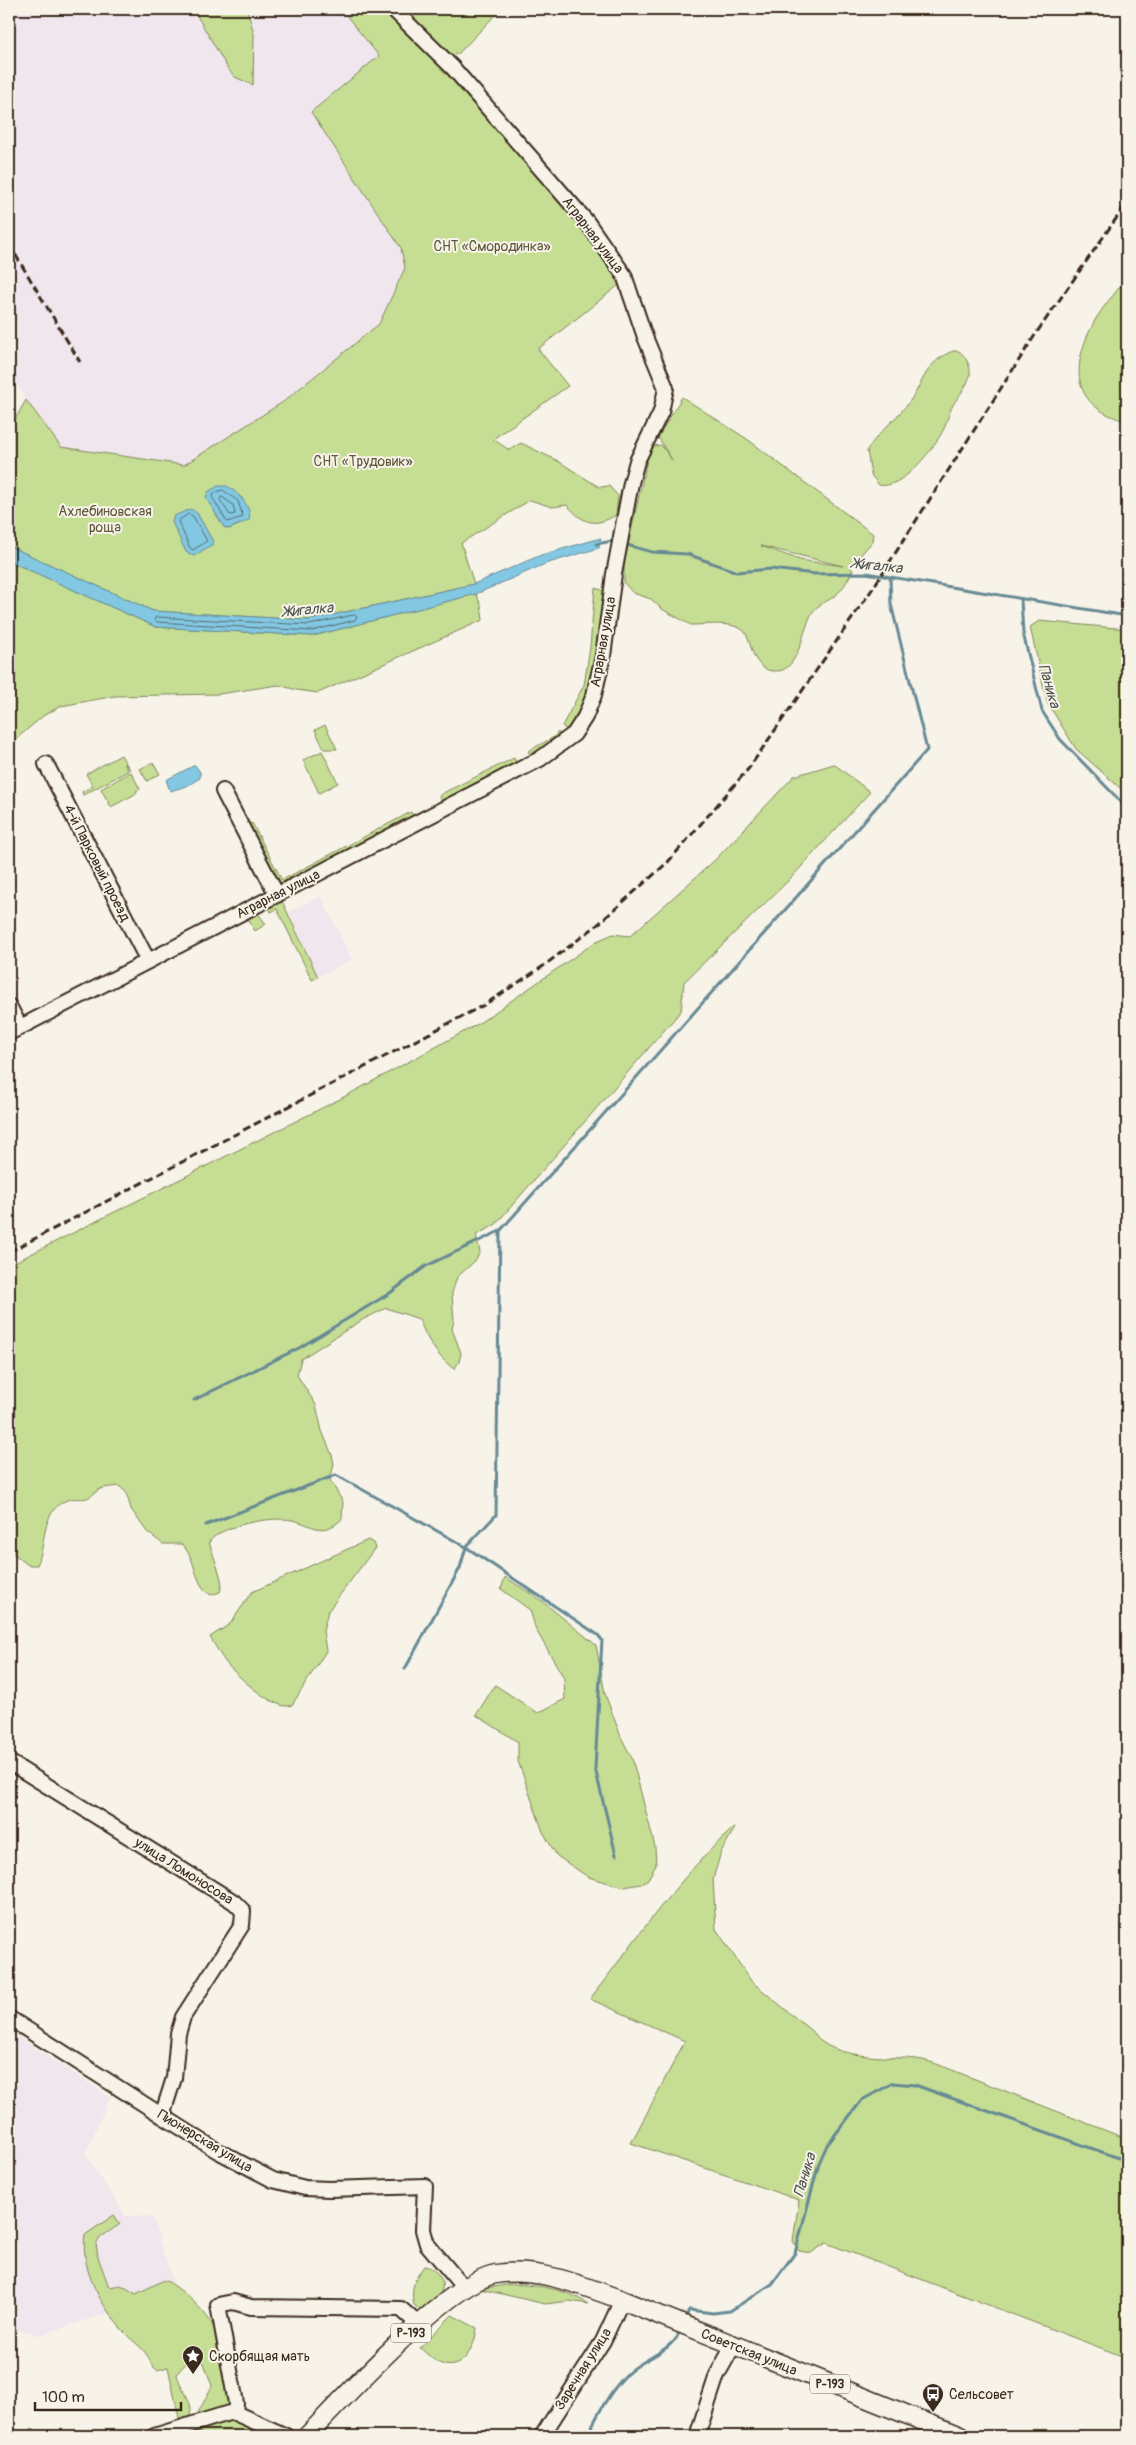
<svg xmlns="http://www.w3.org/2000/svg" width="1136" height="2445" font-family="Pangolin,sans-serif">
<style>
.built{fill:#f0e6ed}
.green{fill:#c5de94;stroke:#808459;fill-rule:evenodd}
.water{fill:#82c8e3;stroke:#668994}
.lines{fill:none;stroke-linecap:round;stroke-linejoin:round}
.shore{stroke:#57696d;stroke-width:1}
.stream{stroke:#668994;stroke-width:3}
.minor-casing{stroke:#3b2a1e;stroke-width:18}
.major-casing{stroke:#3b2a1e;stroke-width:21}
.minor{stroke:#f7f3e8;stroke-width:14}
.major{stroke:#f7f3e8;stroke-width:18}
.rail{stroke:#3b2a1e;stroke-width:3;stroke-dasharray:8 4;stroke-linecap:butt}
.labels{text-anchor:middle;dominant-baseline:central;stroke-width:4;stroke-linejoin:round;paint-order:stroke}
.shield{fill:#f7f3e8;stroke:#73665b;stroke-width:1}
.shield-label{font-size:12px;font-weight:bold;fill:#3b2a1e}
.street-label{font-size:14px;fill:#3b2a1e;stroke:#f7f3e8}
.park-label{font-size:14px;fill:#5e573c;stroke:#f7f3e8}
.poi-label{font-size:14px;fill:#3b2a1e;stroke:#f7f3e8;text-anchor:start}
.water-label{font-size:15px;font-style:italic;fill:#4d524f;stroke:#f7f3e8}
</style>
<rect width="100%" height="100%" fill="#f7f3e8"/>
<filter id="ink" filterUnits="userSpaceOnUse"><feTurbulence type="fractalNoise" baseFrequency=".02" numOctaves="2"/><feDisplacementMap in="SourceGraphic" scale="10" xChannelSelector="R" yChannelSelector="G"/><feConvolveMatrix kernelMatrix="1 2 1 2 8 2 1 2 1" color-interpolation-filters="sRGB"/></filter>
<g filter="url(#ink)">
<path class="built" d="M9,9H341L379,56L311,112L401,248L405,268L379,324L283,402L184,465L61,447L26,400L9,373Z
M321,896L352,959L318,977L289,912Z
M9,2031L110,2097L85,2154L126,2216L152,2217L176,2291L40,2335L9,2328Z"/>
<path class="green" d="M193,9H247L254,34L253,85L235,77L228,69Z
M341,9H387L446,70L618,271L619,285L538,349L568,386L493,439L509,450L521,443L558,461L599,487L609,486L618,496L616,515C594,528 583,523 567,505L552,507L530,500L461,543L474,584L309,620L153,611L9,546V430L26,400L61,447L184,465L283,402L379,324L405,268L401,248L311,112L379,56ZM238,495L242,498L249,514L241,524L229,529L224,527L208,501ZM197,513L213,542V544L190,555L186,551L176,528Z
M402,9H488L492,12L495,9H501L458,54L453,55L447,54Z
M1127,277V417L1122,420C1073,405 1071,369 1091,328C1099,310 1116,293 1127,277Z
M953,351H959C966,357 971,366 970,375C967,387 959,395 953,405C948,414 947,425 941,434C931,452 901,490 879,485L871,475L867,450C878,433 894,421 906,406C924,385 923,363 953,351Z
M682,397L747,439L873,534L872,542L850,567L853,570C848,579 844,588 836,595C829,601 816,605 812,613C803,628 799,672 776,671C767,671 763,669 757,661C751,653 749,635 743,630C731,621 705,625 691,625L662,609L651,599L633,593L624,583V563L649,451L654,446L661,445L672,460L658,437ZM761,546L843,566L800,560Z
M9,561L156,627L313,636L476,594L481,605L483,620L318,693L297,690L278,685L219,694L115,696L61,706L43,716L9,745Z
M595,588L605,591L598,654L584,707L569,731L562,726L584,685L590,647Z
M1039,621L1127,629V794L1076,749L1047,702L1030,627Z
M325,725L337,749H324L315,730Z
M558,732L563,737L532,757L528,751L554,737Z
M322,751L338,783L319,793L303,760Z
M121,755L130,770L124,763L128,771L83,795L82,792L93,786L86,774Z
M514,758L517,764L442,803L439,797L441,794Z
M153,762L160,774L147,781L140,769Z
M834,764L870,792L790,879L684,982L681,1011L495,1225L476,1235L480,1252L476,1260L457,1277L452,1293L454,1321L452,1329L461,1353L459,1362L454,1369C437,1357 426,1338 419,1319L386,1308L362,1320L301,1359L297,1375L316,1405L322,1431L332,1455L334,1464L330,1480L343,1502L342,1519C322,1538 312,1524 292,1520C272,1516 221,1525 209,1542L220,1575L222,1584L220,1592L211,1595C192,1583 198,1559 181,1544H163L147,1532L131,1509L126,1492L119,1486C113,1487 105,1487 100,1489C95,1492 91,1497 87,1498C81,1500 74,1497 67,1500C40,1511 47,1544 37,1565H28L9,1550V1265L340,1099L478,1024L597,941L613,934L630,936L715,860L794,776Z
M131,772L140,789L136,791L137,793L111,807L101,789Z
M411,812L414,818L285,884L277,882L246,826L252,823L282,880Z
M281,899L318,977L312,980L277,909L271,912L268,906Z
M257,912L266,924L255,931L247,917Z
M368,1540L373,1543L375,1548L328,1611L323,1631L326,1651L292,1705C277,1713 236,1675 226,1663C220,1655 215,1645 210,1637L230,1624L252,1592Z
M505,1577L542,1601L596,1645L605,1694L621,1737L632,1758L655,1847L656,1865L648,1879L641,1884L624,1887L588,1877L557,1856L543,1832L518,1761V1742L476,1715L495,1685L538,1713L565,1699L564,1678L536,1630L530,1610L501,1589Z
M735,1828L721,1852L713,1879L716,1929L751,1981L815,2034C831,2060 888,2056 916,2059C925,2060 934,2063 942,2066L1127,2139V2358L826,2243L811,2253L799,2251L793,2241L799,2200L631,2143L685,2041L590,1999C635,1941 677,1879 732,1829Z
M114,2215L120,2224L101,2237L96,2244L98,2257L109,2287L121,2285L136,2294L164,2280C179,2286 208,2313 214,2328C222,2349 226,2382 231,2404L229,2407L212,2410L202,2417L197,2415L212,2386L204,2363C191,2357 185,2363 177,2374C179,2388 203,2412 183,2421L179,2418L168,2367L157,2370C150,2365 149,2357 144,2351C138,2344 130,2339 124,2332C102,2307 80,2270 85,2235Z
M424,2266C434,2267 438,2274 443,2282L441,2294L420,2310L414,2305C410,2291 414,2278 424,2266Z
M512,2284C539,2286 565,2288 588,2304L570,2301L545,2304L480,2289Z
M452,2315L477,2328C475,2347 462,2374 439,2363C433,2360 426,2353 420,2348Z
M236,2419L268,2434L266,2436H200L201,2430L222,2420Z"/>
<path class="water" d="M218,486H227C237,492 253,507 249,520L229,529L224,527L206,498L208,492Z
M191,509L197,513L213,542V544L194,556L186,552L172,522L174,516Z
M601,538L599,548L545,564L476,594L313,636L156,627L9,561V546L153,611L309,620L474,584L541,555Z
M195,765L200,772V778L187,786L170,791L166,780Z"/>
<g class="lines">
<path class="shore" d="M223,490L238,501L243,517L227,522L212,497L215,493Z
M222,497L233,505L235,514L230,515L220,500Z
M189,514L193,516L207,541L193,550L190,548L178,521Z
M354,615L357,617L355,620L312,631L157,622L154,619L156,617L309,625Z"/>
<path class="stream" d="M596,544L613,541
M627,545L652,552L687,554L737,572L771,569L815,574L866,573L1127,616
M1021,600L1023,633L1042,711L1060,739L1127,808
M194,1400L299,1348L390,1293L426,1266L500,1231
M206,1525L336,1475L466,1547L598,1635L602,1640L595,1768L616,1855
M405,1669L460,1568L466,1547L496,1515L500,1231L927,750L891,604L890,578
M685,2320L689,2310L713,2313L730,2311L772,2284L795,2253L819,2163L827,2145L862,2100L893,2083L915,2085L1127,2161
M587,2436C598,2414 609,2392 627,2374C644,2357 669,2354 680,2331"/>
<g class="minor-casing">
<path id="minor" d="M46,764L148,961
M223,791L277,895
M9,1006L20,1027
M9,1033L540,759L574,734L585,717L594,695L603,656L614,574L631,483L637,461L661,412L666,388L645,337L624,275L587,222L453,68L393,9
M9,1762L234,1902L243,1911L242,1925L183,2017L178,2034L174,2078L162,2116
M9,2018L216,2150L273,2180L305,2188L329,2189L425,2186L423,2230L427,2244L464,2288
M235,2413L236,2403L218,2305L233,2302L251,2307L401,2309L419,2325
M154,2436L229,2413H235L286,2436
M542,2436L603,2341L622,2300
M697,2436L717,2375L733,2346"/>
</g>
<g class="major-casing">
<path id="major" d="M307,2436C344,2398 448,2282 496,2274C539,2267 583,2286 622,2300L960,2436"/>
</g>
<use href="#minor" class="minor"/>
<use href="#major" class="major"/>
<path class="rail" d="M9,244L80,362
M9,1252L484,1005L542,967L596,926L668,862L749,768L871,591L1037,332L1127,203"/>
</g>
</g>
<defs>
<g id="sight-pin" transform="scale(1.125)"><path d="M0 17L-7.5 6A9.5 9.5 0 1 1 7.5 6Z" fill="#3b2a1e" stroke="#f7f3e8"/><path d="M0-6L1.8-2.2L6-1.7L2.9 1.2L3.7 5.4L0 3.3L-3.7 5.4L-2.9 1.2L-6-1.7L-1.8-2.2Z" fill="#fff"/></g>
<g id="bus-pin" transform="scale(1.125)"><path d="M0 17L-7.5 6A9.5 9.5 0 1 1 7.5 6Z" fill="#3b2a1e" stroke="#f7f3e8"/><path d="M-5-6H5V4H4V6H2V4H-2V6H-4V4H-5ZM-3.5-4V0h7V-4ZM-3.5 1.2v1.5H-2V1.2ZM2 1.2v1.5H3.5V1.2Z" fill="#fff"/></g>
</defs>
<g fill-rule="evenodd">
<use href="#sight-pin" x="193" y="2356"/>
<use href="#bus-pin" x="933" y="2394"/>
</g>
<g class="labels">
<g class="shield">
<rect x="391" y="2323.5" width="40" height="19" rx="4"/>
<rect x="810" y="2374.5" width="40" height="19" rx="4"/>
</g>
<g class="shield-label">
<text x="411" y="2333">Р-193</text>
<text x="830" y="2384">Р-193</text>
</g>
<g class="street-label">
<text transform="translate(593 235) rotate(53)">Аграрная улица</text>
<text transform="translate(603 642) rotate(-80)">Аграрная улица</text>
<text transform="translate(97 863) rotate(63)">4-й Парковый проезд</text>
<text transform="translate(278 894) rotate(-27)">Аграрная улица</text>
<text transform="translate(184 1871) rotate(32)">улица Ломоносова</text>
<text transform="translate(205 2141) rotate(31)">Пионерская улица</text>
<text transform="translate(749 2352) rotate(22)">Советская улица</text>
<text transform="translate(583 2369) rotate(-58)">Заречная улица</text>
</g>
<g class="park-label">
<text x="492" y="246">СНТ «Смородинка»</text>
<text x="363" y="461">СНТ «Трудовик»</text>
<text x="105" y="511">Ахлебиновская<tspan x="105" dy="16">роща</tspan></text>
</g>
<g class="poi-label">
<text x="209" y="2356">Скорбящая мать</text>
<text x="949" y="2394">Сельсовет</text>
</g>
<g class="water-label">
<text transform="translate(877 566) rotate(6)">Жигалка</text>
<text transform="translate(308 610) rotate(-5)">Жигалка</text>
<text transform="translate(1049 686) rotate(74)">Паника</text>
<text transform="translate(805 2175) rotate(-73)">Паника</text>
</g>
</g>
<rect width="1136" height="2445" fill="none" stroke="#f7f3e8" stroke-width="30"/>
<rect x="15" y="15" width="1106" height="2415" fill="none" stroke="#3b2a1e" stroke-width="2" filter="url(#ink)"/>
<path d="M35 2402v8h146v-8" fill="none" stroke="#3b2a1e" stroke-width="2.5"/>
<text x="42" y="2402" font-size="15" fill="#3b2a1e" stroke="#f7f3e8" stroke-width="4" paint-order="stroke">100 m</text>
</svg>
